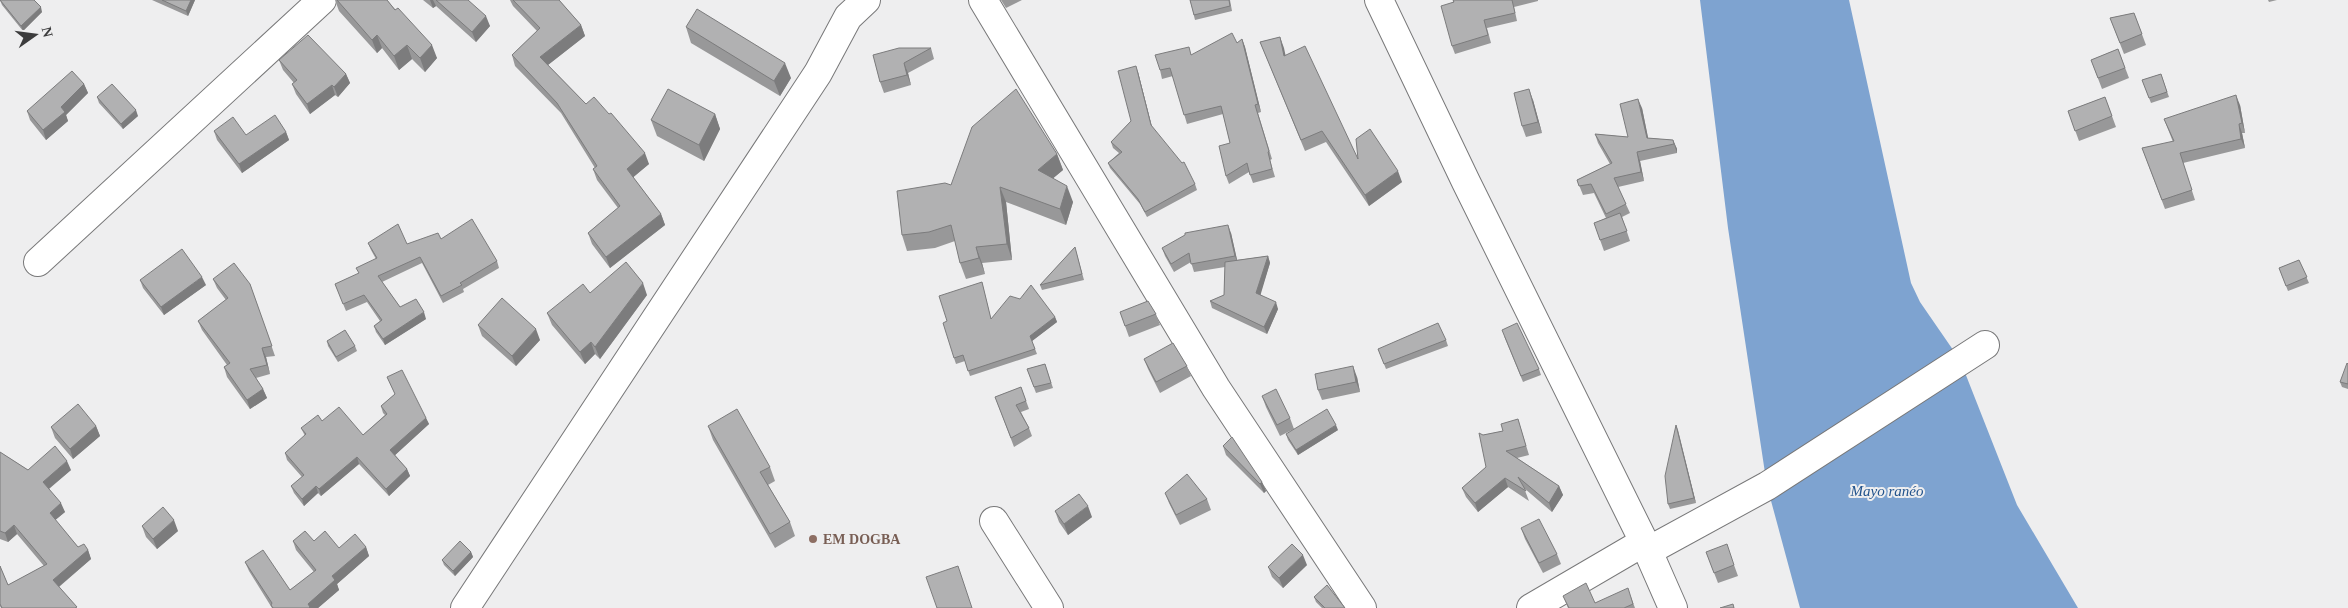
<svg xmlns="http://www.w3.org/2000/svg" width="2348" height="608" font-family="Georgia,serif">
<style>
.water{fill:#7ea3d0}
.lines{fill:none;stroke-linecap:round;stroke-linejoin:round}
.minor-casing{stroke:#787879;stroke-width:30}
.minor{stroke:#fff;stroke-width:28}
.wall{fill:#989899}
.shaded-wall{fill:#7c7c7d}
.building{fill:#b1b1b2;stroke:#7c7c7d}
.education-dot{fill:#8d6e63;stroke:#eeeeef;stroke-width:2}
.labels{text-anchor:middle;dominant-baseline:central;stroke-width:4;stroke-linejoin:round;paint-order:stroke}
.education-label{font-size:14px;font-weight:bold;fill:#785e54;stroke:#eeeeef;text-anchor:start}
.water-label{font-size:15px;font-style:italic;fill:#23548d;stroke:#eeeeef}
</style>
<rect width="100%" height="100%" fill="#eeeeef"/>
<path class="water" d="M1700,0H1849L1911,283L1920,302L1960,360L2017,505L2078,608H1800L1767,486L1728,228Z"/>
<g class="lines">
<g class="minor-casing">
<path id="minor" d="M983,0L1216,388L1362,608
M1379,0L1466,182L1644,542L1673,608
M38,262L322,0
M994,521L1049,608
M1648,551L1767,486L1985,345
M465,608L818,73L848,17L866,0
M1531,608L1644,542"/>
</g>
<use href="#minor" class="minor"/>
</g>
<path class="wall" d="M0,0L42,12L23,31L2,5Z
M152,0H195L188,16Z
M335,0H387L437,58L425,72L412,59L399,70L382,48L377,53L339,11Z
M423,0H468L490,26L476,42L436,6L433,8Z
M510,0H559L581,25L585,36L548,65L586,104L649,164L633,177L661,214L665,225L610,268L592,244L588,233L618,208L597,180L593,169L595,168L561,113L515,66L512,55L537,31L513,6Z
M1001,0H1022L1006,8Z
M1190,0H1230L1232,11L1195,20Z
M1453,0H1538V1L1514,7L1517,21L1487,28L1491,43L1455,54L1452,46Z
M2268,0H2277L2269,2Z
M2134,13L2146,45L2124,54L2110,18Z
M686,27L791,78L780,96L691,43Z
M1280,37L1285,55L1358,159L1402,182L1369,206L1326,142L1305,151L1260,42Z
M1242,39L1245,47L1261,112L1258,113L1272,159L1270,160L1275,177L1253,183L1249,172L1229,184L1226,176L1230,143L1223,114L1187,124L1173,76L1162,79L1160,70L1192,55L1237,43Z
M931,48L934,59L908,73L911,85L884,93L880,82L873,55Z
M2118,49L2129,78L2102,89L2091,60Z
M279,60L346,74L350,83L338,97L335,95L310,114L296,94L292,84L294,83L283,70Z
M1138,72L1152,127L1195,184L1197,190L1147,217L1140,204L1110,168L1108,163L1119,153L1113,148L1111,142L1131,121Z
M2161,74L2169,97L2151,103L2142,80Z
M84,84L88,93L66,115L68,121L46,140L30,120L27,111Z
M97,97L138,116L123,129L99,103Z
M2105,97L2116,127L2079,141L2068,111Z
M1533,100L1542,133L1526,137L1522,126Z
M2240,105L2245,133H2242L2245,148L2183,163L2195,200L2165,209L2142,148L2173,142L2164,119Z
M1642,108L1648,138L1673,140L1677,149V153L1640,161L1644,181L1618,187L1630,213L1622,217L1630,241L1604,251L1594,223L1606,218L1594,193L1583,195L1577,180L1610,164L1598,143L1595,134L1628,137Z
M715,114L720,129L704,161L657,136L651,120Z
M214,131L246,135L286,132L289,140L242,173L217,140Z
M1057,154L1063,170L1053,178L1073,202L1066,225L1006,202L1012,260L982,263L985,274L966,279L960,263L955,241L935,248L907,251L902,235L951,185Z
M1231,233L1237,260L1268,256L1270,263L1260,294L1278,309L1267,334L1212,308L1210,301L1224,295L1225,267L1194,272L1191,262L1174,272L1165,256L1162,248Z
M441,239L497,261L499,268L463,289L464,292L443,303L422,263L382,282L400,307L426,319L385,345L376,332L374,326L380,321L367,302L346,311L335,284L359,274L376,259L371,250L368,243L407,244Z
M1075,247L1084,280L1042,290L1040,285Z
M2299,260L2309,283L2288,291L2279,268Z
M213,279L250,284L275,356L266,357L270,374L256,378L263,389L267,398L250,409L227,377L224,367L227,365L202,330L198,321L226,300L217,288Z
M140,280L206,285L164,315L143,288Z
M982,282L991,319L1055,317L1057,322L1032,341L1037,354L970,376L965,361L956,364L954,358L947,321Z
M647,295L600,359L595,354L585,364L552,325L547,313Z
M1120,312L1156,314L1160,325L1129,337Z
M478,325L540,340L516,366L482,336Z
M1504,336L1539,369L1541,375L1523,382Z
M1446,340L1448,346L1386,369L1378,349Z
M327,341L355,346L357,351L338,362L328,346Z
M1144,359L1187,366L1191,376L1160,393L1148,369Z
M1045,364L1053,388L1036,393L1027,369Z
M2348,364V389L2342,387L2340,382Z
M387,377L426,418L429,424L395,455L407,469L410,476L389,496L359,464L321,496L318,493L304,506L294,493L291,486L302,477L287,460L285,453L305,436L301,428L322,421L363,435L385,415L383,413L381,406L395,394Z
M1357,377L1360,392L1322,400L1318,390Z
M1021,387L1029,409L1021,412L1029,428L1032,436L1014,447L995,397Z
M1262,396L1290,418L1294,429L1280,436L1266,407Z
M1518,419L1529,455L1517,458L1559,486L1563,495L1552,512L1524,488L1529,501L1508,487L1478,512L1466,497L1462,488L1486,467L1483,435L1503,431Z
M1676,425L1696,503L1670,509L1668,504Z
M96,426L100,436L73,459L55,438L51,427Z
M708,426L770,467L775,481L768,485L790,522L795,536L775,548L713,440Z
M1338,430L1298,455L1288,440L1286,434Z
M1223,446L1262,482L1266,491L1264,493L1226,455Z
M0,452L28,470H71L49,489L65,512L55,520L78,547L88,550L91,559L59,587L77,608H1L0,606V566L8,585L44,566L17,534L8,542L0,539Z
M1165,493L1207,499L1211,510L1180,525L1169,503Z
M1055,511L1092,517L1068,535L1059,522Z
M142,526L178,531L157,549L146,537Z
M1521,528L1557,554L1561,564L1543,573L1525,539Z
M293,541H314L339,548L366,547L369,556L337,584L339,590L318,608H272L249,571L245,562L290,590L314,572L296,550Z
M471,552L473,557L455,576L444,565L442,560Z
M1706,552L1734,565L1738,576L1718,583Z
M1307,565L1283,588L1272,577L1268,567Z
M1563,596L1595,603L1631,597L1635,608H1568Z
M1314,597L1345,608H1322L1316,602Z"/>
<path class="shaded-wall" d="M191,0H195L188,16L186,11Z
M430,0H433L436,6L433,8Z
M41,7L42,12L23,31L21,26Z
M486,16L490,26L476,42L472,32Z
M581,25L585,36L544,68L540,57Z
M377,35L382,48L377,53L372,40Z
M1280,37L1284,48L1288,67L1284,56Z
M1242,39L1245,47L1261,112L1258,104Z
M407,45L412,59L399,70L394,56Z
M432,45L437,58L425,72L420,58Z
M785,63L791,78L780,96L774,81Z
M904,63L908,73L911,85L907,75Z
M1136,66L1138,72L1153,131L1151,125Z
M346,74L350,83L338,97L334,87Z
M84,84L88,93L66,115L68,121L46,140L43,130L61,107Z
M332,85L335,95L310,114L307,104Z
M1529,89L1533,100L1542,133L1538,122Z
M2236,95L2240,105L2245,133L2242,123Z
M1638,99L1642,108L1650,147L1647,138Z
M136,110L138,116L123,129L121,124Z
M715,114L720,129L704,161L699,145Z
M2239,124L2242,133L2245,148L2241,139Z
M286,132L289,140L242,173L239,164Z
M1673,140L1677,149V153L1674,144Z
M1637,152L1640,161L1644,181L1641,172Z
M645,153L649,164L630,180L627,169Z
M1057,154L1063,170L1044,186L1038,170Z
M1398,171L1402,182L1369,206L1365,195Z
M1067,186L1073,202L1066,225L1060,209Z
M1000,187L1006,202L1012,260L1007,244Z
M661,214L665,225L610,268L606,257Z
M1228,225L1231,233L1238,264L1235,256Z
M976,247L982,263L985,274L979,258Z
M1268,256L1270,263L1259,300L1256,293Z
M202,277L206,285L164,315L161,307Z
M643,283L647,295L600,359L595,347Z
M1276,302L1278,309L1267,334L1264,327Z
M424,312L426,319L385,345L383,339Z
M1055,317L1057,322L1032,341L1030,336Z
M536,329L540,340L516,366L512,356Z
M591,342L595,354L585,364L580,352Z
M262,348L266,357L270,374L267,365Z
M1353,366L1357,377L1360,392L1356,382Z
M263,389L267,398L250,409L247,400Z
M426,418L429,424L393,457L390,450Z
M1336,425L1338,430L1298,455L1296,450Z
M1676,425L1678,430L1696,503L1694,498Z
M96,426L100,436L73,459L70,449Z
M357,457L359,464L321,496L319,489Z
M67,461L71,470L46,491L43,482Z
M407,469L410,476L389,496L386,489Z
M1505,478L1508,487L1478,512L1475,503Z
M1262,482L1266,491L1264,493L1260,484Z
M316,486L318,493L304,506L302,499Z
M1559,486L1563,495L1552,512L1549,503Z
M61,503L65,512L53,522L50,513Z
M1088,506L1092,517L1068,535L1064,524Z
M174,520L178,531L157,549L153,539Z
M14,525L17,534L8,542L5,533Z
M366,547L369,556L337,584L339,590L318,608H309L308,604L332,576Z
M88,550L91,559L56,589L53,580Z
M471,552L473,557L455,576L453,571Z
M1303,555L1307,565L1283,588L1279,578Z"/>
<path class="building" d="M0,0H34L41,7L21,26Z
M162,0H191L186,11Z
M337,0H387L395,10L398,8L432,45L420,58L407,45L394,56L377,35L372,40Z
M436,0H468L486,16L472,32Z
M513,0H559L581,25L540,57L586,104L594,97L609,114L611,113L645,153L627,169L661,214L606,257L588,233L620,206L593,169L597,166L557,103L512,55L540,28Z
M1190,0H1229L1230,6L1194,15Z
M1453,0H1512L1515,13L1484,20L1488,35L1452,46L1441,6L1454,2Z
M697,9L785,63L774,81L686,27Z
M2134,13L2142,34L2120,43L2110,18Z
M1232,33L1237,43L1242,39L1258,104L1255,105L1269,151L1268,152L1272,169L1250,175L1247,163L1226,176L1219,146L1230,143L1221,106L1184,115L1170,68L1160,70L1155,55L1189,47L1191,55Z
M308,35L346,74L334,87L332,85L307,104L292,84L297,80L279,60Z
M1280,37L1284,56L1305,46L1358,159L1356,139L1370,129L1398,171L1365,195L1322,131L1301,140L1260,42Z
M899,48H931L904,63L907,75L880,82L873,55Z
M2118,49L2125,68L2098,78L2091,60Z
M1136,66L1151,125L1182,163L1184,162L1195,184L1145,212L1138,199L1108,163L1122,152L1111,142L1131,121L1118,71Z
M72,71L84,84L61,107L65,112L43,130L27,111Z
M2161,74L2167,92L2149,98L2142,80Z
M112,84L136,110L121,124L97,97Z
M668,89L715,114L699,145L651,120Z
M1016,89L1057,154L1038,170L1067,186L1060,209L1000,187L1007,244L976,247L979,258L960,263L951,225L929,232L902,235L897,191L945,183L951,185L972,127Z
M1529,89L1538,122L1522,126L1514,93Z
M2236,95L2242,123L2239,124L2241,139L2180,153L2192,190L2162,200L2142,148L2174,141L2164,119Z
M2105,97L2112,116L2075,131L2068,111Z
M1638,99L1647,138L1673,140L1674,144L1637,152L1641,172L1614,178L1626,204L1606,214L1591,184L1579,186L1577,180L1612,163L1595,134L1628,137L1620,104Z
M275,115L286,132L239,164L214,131L233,117L246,135Z
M1620,213L1627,231L1600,240L1594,223Z
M472,219L497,261L460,283L462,285L441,296L420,257L378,276L400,307L416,299L424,312L383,339L374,326L382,320L364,295L343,304L335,284L359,273L356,268L377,258L368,243L398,224L407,244L438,233L441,239Z
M1228,225L1235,256L1191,264L1189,253L1171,264L1162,248L1185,235V233Z
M1075,247L1082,274L1040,285Z
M182,249L202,277L161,307L140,280Z
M1268,256L1256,293L1276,302L1264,327L1210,301L1224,295L1225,262Z
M2299,260L2307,277L2286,286L2279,268Z
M626,262L643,283L595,347L591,342L580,352L547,313L583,284L590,293Z
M234,263L250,284L272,346L262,348L267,365L250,369L263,389L247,400L224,367L230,363L198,321L228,298L213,279Z
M982,282L991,319L1010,296L1020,299L1031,285L1055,317L1030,336L1035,349L968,371L963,355L954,358L943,323L947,321L939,296Z
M502,298L536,329L512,356L478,325Z
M1148,301L1156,314L1125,326L1120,312Z
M1438,323L1446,340L1384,364L1378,349Z
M1517,323L1539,369L1521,376L1502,330Z
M345,330L355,346L336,357L327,341Z
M1173,343L1187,366L1156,382L1144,359Z
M2347,363L2348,364V384L2340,382Z
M1045,364L1051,383L1034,387L1027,369Z
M1353,366L1356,382L1318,390L1315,374Z
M402,370L426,418L390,450L407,469L386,489L357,457L319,489L316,486L302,499L291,486L304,475L285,453L306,434L301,428L318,415L322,421L339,407L363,435L387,414L381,406L395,394L387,377Z
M1021,387L1026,401L1016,405L1029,428L1011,438L995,397Z
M1276,389L1290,418L1277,425L1262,396Z
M78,404L96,426L70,449L51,427Z
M737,409L770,467L760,472L790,522L770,534L708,426Z
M1327,409L1336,425L1296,450L1286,434Z
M1518,419L1526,446L1506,451L1559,486L1549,503L1518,477L1526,491L1505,478L1475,503L1462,488L1486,467L1479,433L1483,435L1503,431L1501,424Z
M1676,425L1694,498L1668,504L1665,476Z
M1232,437L1262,482L1260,484L1223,446Z
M55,446L67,461L43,482L61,503L50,513L78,547L84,544L88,550L53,580L77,607L75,608H2L0,604V566L8,585L47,564L14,525L5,533L0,531V452L28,470Z
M1187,474L1207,499L1176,515L1165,493Z
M1079,494L1088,506L1064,524L1055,511Z
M163,507L174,520L153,539L142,526Z
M1539,519L1557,554L1539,563L1521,528Z
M305,531L314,541L325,531L339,548L355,534L366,547L332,576L335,580L308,604L310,607L309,608H273L271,605L272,603L245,562L263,550L290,590L316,570L293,541Z
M460,541L471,552L453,571L442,560Z
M1292,544L1303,555L1279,578L1268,567Z
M1727,544L1734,565L1714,573L1706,552Z
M958,566L972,608H937L926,577Z
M1586,583L1595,603L1628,588L1633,604L1624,608H1569L1563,596Z
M1327,585L1345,608H1325L1314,597Z
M1733,604L1734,608H1720Z"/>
<circle class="education-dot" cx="813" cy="539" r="5"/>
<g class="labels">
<g class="education-label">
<text x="823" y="539">EM DOGBA</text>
</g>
<g class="water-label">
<text x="1887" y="491">Mayo ranéo</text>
</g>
</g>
<g transform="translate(35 35) rotate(76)" stroke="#eeeeef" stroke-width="4" paint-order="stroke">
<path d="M0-4L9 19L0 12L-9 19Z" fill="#3c3c3d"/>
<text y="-8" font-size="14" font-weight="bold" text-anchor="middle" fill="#3c3c3d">N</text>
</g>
</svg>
